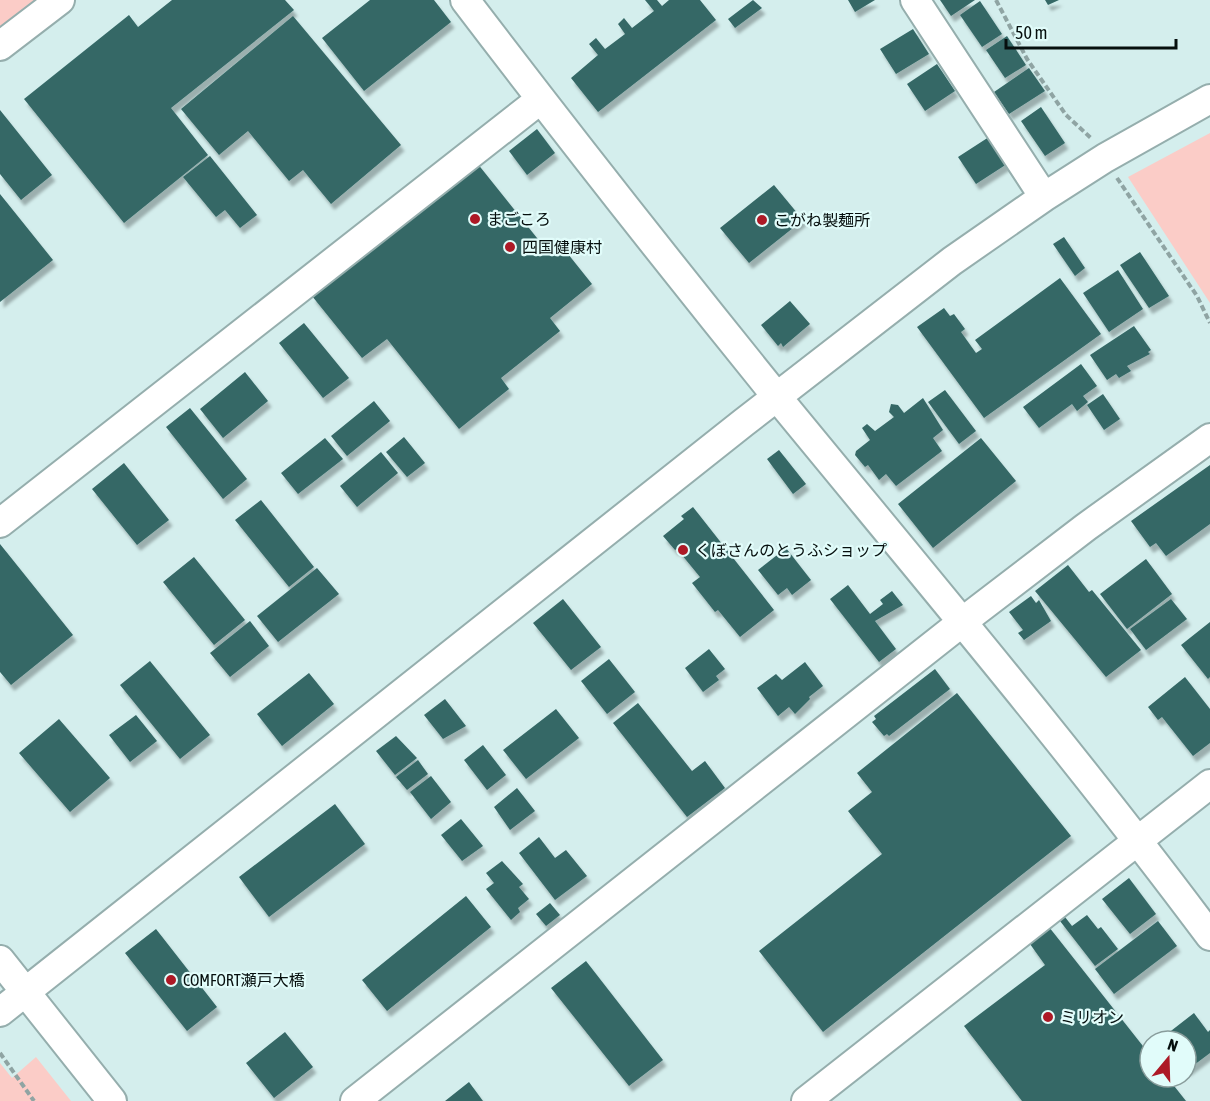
<svg xmlns="http://www.w3.org/2000/svg" width="1210" height="1101" font-family="'Asap Condensed','Noto Sans JP',sans-serif">
<style>
.green{fill:#fbccc7}
.building{fill:#356866;filter:url(#shadow)}
.lines{fill:none;stroke-linecap:round;stroke-linejoin:round}
.minor-casing{stroke:#95aead;stroke-width:32}
.path{stroke:#8fa4a3;stroke-width:4;stroke-dasharray:6 3;stroke-linecap:butt}
.minor{stroke:#fff;stroke-width:28}
.poi-dot{fill:#ad1926;stroke:#e1fcfa;stroke-width:2}
.labels{text-anchor:middle;dominant-baseline:central;stroke-width:4.5;stroke-linejoin:round;paint-order:stroke}
.poi-label{font-size:16px;fill:#060f0e;stroke:#e1fcfa;text-anchor:start}
</style>
<defs>
<filter id="shadow"><feDropShadow dx="3.5" dy="6" stdDeviation="1.5" flood-color="#0004"/></filter>
</defs>
<rect width="100%" height="100%" fill="#d4eeed"/>
<path class="green" d="M0,0H36L0,28Z
M1210,133V303L1128,177Z
M36,1057L71,1101H0V1063L12,1078Z"/>
<path class="building" d="M172,0H285L294,10L171,108L208,155L124,223L24,99L129,15L138,27Z
M370,0H434L451,22L364,91L322,38Z
M645,0H657L662,6L669,0H700L716,20L598,112L571,78L598,55L589,44L596,38L605,49L625,34L618,24L624,18L632,28L654,11Z
M753,0L762,8L735,28L728,19Z
M848,0H875L855,12Z
M940,0H975L951,16Z
M1045,0H1059L1048,5Z
M980,1L1002,34L982,47L960,15Z
M293,16L401,145L331,204L303,170L289,181L248,131L219,155L181,109Z
M913,29L929,54L896,74L880,49Z
M1007,36L1026,65L1005,78L986,50Z
M937,64L955,91L925,111L907,84Z
M1029,68L1045,91L1009,114L994,92Z
M1041,107L1065,143L1045,156L1021,121Z
M0,110L52,175L21,200L0,174Z
M537,129L555,153L527,175L509,151Z
M992,135L1010,162L976,184L958,157Z
M210,156L257,215L240,228L225,210L216,217L183,177Z
M477,163L545,248L556,239L592,284L550,318L560,331L501,378L509,389L459,429L387,339L362,358L312,296Z
M774,185L803,220L749,263L720,228Z
M0,194L53,260L0,302Z
M1064,237L1085,268L1075,276L1053,244Z
M1140,252L1169,296L1149,308L1120,265Z
M1118,270L1143,309L1109,332L1083,293Z
M1060,278L1101,334L984,418L917,327L944,308L950,316L954,314L965,329L961,332L976,353L982,349L975,340Z
M790,301L810,324L783,347L781,343L778,346L761,325Z
M304,323L349,378L323,398L279,343Z
M1134,326L1151,350L1148,352L1150,354L1127,366L1131,371L1119,378L1116,374L1107,380L1090,355Z
M1081,364L1097,386L1083,396L1088,402L1077,411L1072,404L1039,428L1023,407Z
M245,372L268,401L223,438L200,409Z
M945,390L976,431L959,444L928,402Z
M1103,394L1120,419L1104,430L1087,405Z
M923,398L943,430L933,438L942,451L896,486L886,474L879,480L868,465L865,467L855,455L856,451L870,440L862,428L867,424L875,431L894,417L889,412L891,404L898,405L904,413Z
M374,401L390,421L347,456L331,436Z
M190,408L247,479L223,499L166,427Z
M404,437L425,463L407,477L386,452Z
M325,438L343,459L298,494L281,473Z
M981,438L1016,481L933,548L898,504Z
M779,450L806,484L793,494L767,459Z
M381,452L398,473L357,507L340,486Z
M124,463L169,520L137,545L92,489Z
M1210,465V524L1166,556L1156,543L1150,547L1131,521Z
M261,500L314,567L289,587L235,520Z
M693,507L774,610L740,637L718,610L715,612L692,583L700,577L677,549L675,550L663,536L684,519L681,516Z
M0,544L73,635L11,685L0,672Z
M786,548L811,580L792,595L787,588L778,595L758,570Z
M194,557L245,620L214,645L163,582Z
M1146,559L1172,594L1127,629L1100,594Z
M1068,565L1089,592L1092,590L1141,650L1106,677L1035,591Z
M317,568L339,594L278,642L257,616Z
M848,585L870,614L883,604L880,600L892,591L903,605L875,621L896,649L879,662L830,599Z
M1031,596L1036,603L1039,600L1051,621L1024,640L1018,633L1023,630L1009,612Z
M563,599L601,647L571,670L533,623Z
M1171,599L1187,619L1146,650L1130,629Z
M250,621L269,646L230,677L210,653Z
M1210,622V677L1208,679L1181,645Z
M709,649L725,669L716,676L719,680L703,692L685,668Z
M609,659L635,692L607,714L581,681Z
M150,661L210,735L180,759L120,685Z
M805,662L823,686L809,697L810,699L795,714L789,707L778,716L757,688L776,674L782,680Z
M935,669L950,689L889,736L887,734L884,736L872,722L876,719L874,716Z
M309,673L334,704L282,746L257,714Z
M1185,677L1210,709V743L1193,756L1162,717L1158,720L1148,707Z
M957,693L1071,836L823,1032L759,951L882,854L848,811L872,792L857,773Z
M445,699L466,726L443,739L424,715Z
M638,703L692,771L705,761L725,788L687,817L613,723Z
M556,709L579,738L526,779L503,750Z
M136,715L157,741L130,762L109,735Z
M59,719L110,778L70,812L19,753Z
M396,736L417,758L395,775L376,751Z
M483,745L506,775L487,790L464,760Z
M418,760L428,774L407,790L396,777Z
M431,776L451,802L431,819L410,792Z
M517,788L535,811L510,830L494,807Z
M335,804L365,844L269,917L239,877Z
M461,819L483,846L462,861L441,835Z
M539,837L555,858L566,850L587,876L555,900L519,853Z
M502,861L523,884L519,887L529,899L518,908L520,912L511,920L486,889L494,883L486,873Z
M1129,878L1156,914L1130,934L1102,899Z
M466,896L491,927L387,1011L362,980Z
M550,903L560,915L546,926L536,914Z
M1087,915L1098,929L1101,927L1118,949L1095,966L1060,921L1065,917L1072,926Z
M1158,921L1177,946L1114,994L1095,969Z
M1049,927L1150,1055V1077H1167L1186,1101H1022L964,1026L1045,965L1030,944Z
M156,929L217,1007L187,1031L125,953Z
M586,961L663,1060L629,1086L551,988Z
M1194,1013L1208,1032L1210,1030V1053L1186,1071V1041H1158Z
M285,1032L313,1067L274,1098L246,1063Z
M469,1082L483,1101H445Z"/>
<g class="lines">
<g class="minor-casing">
<path id="minor" d="M465,0C567,134 671,266 777,397C923,575 1072,751 1210,936
M915,0L1044,197
M0,46L60,0
M0,523L541,99
M0,960L112,1101
M0,1012L743,423L952,261L1044,197L1105,158L1210,99
M355,1101L975,612L1086,527L1210,438
M806,1101L1210,784"/>
</g>
<path class="path" d="M996,0L1027,59L1066,115L1092,139
M1117,178L1197,296L1210,323
M0,1053L34,1101"/>
<use href="#minor" class="minor"/>
</g>
<g class="poi-dot">
<circle cx="475" cy="219" r="6"/>
<circle cx="762" cy="220" r="6"/>
<circle cx="510" cy="247" r="6"/>
<circle cx="683" cy="550" r="6"/>
<circle cx="171" cy="980" r="6"/>
<circle cx="1048" cy="1017" r="6"/>
</g>
<g class="labels">
<g class="poi-label">
<text x="487" y="219">まごころ</text>
<text x="774" y="220">こがね製麺所</text>
<text x="522" y="247">四国健康村</text>
<text x="695" y="550">くぼさんのとうふショップ</text>
<text x="183" y="980">COMFORT瀬戸大橋</text>
<text x="1060" y="1017">ミリオン</text>
</g>
</g>
<g transform="translate(1168 1059) rotate(19)"><circle r="28" fill="#e1fcfa" stroke="#899d9c" stroke-width="1.5"/>
<path d="M0-4.5L10 22L0 15L-10 22Z" fill="#ad1926"/>
<text y="-9" font-size="16" font-weight="bold" text-anchor="middle" fill="#060f0e">N</text>
</g>
<path d="M1006 39v9h170v-9" fill="none" stroke="#060f0e" stroke-width="3"/>
<text x="1015" y="39" font-size="18" fill="#060f0e" stroke="#e1fcfa" stroke-width="4.5" paint-order="stroke">50 m</text>
</svg>
